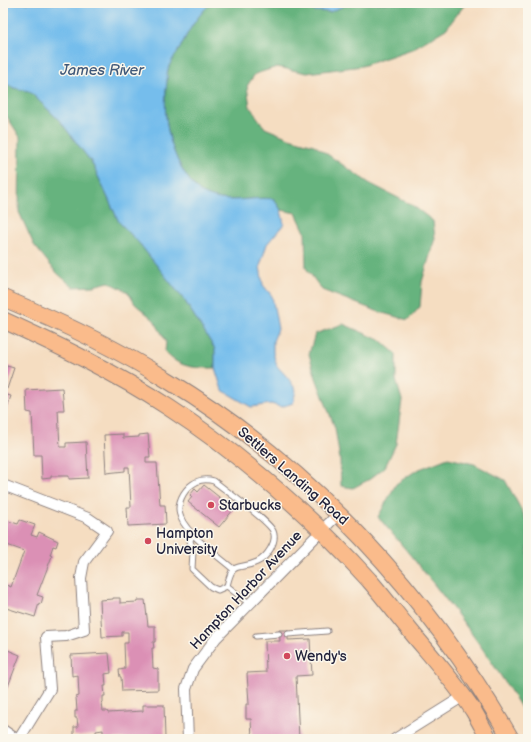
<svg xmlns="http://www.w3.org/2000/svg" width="531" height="742" font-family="'Balsamiq Sans',sans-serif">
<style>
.forest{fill:#66b37e;stroke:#446a5c}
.water{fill:#74bdec;stroke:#4b7094}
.building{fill:#db90b5}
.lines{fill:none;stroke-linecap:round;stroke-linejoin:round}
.lane-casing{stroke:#8c807e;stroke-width:7}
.street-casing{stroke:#8c807e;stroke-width:12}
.primary-casing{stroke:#8c807e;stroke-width:18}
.lane{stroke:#fff;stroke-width:5}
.street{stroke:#fff;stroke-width:10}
.primary{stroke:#fabb8b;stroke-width:16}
.poi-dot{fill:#d1495b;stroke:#fbf7ec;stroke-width:1.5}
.labels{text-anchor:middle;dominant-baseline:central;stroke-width:3;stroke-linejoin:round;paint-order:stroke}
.street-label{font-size:14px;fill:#22223b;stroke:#fbf7ec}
.poi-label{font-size:14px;fill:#22223b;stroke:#fbf7ec;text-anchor:start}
.water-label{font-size:15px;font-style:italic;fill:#3f5879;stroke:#fbf7ec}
</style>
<rect width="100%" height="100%" fill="#fbf7ec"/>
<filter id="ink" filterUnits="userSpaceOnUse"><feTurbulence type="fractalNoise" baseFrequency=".025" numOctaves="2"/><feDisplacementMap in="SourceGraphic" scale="8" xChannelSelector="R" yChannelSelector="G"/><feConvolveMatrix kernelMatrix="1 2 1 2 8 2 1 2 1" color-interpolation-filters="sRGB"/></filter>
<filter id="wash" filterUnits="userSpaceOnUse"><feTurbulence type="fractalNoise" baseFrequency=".012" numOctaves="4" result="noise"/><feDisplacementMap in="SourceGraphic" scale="16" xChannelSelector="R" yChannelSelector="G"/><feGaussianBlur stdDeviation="0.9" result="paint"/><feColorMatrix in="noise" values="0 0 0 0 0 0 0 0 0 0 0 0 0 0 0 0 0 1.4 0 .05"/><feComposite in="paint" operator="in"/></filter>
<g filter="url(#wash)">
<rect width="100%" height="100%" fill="#f5ddc1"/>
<path class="forest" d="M211,3H299L314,11L330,12L350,3H466L446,29L412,49L362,66L307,73L277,67L255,74L247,86L250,107L265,128L289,138L314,145L369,183L412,205L433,221L435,238L422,282L420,307L408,320L379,312L322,290L306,268L305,232L296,213L281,210L274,199C248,196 228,206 202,193C193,188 181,168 177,159C166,134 163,108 167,81C167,77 167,71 169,66C172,60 176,54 180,48C188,31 197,16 211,3Z
M3,82L14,88L29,91L60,121L92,163L119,222L139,243L185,301L215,349V368C195,368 179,368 165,352L166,341L154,320L135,304L128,292L109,282L93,286L73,287L56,272L34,245L19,212L20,137L6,115L3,114Z
M343,324L380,340L396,354V380L402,400L396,444L385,467L370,479L353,488L341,486L340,460L335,428L316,378L309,354L315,334Z
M448,458L474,464L505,480L523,513L528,525V718H527C514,695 499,673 484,651C451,604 415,560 378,517L396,484L417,470Z"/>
<path class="water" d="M3,3H211C197,16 188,31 180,48C176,54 172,60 169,66C167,71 167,77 167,81C163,108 166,134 177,159C181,168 193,188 202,193C228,206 248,196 274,199L281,210L284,224L267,244L260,266L263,285L272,296L278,329L273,341V353L277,366L288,378L296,390L293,403L281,407L271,404L251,407L222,390L215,368V349L185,301L139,243L119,222L92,163L60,121L29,91L14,88L3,82Z
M299,3H350L330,12L314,11Z"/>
<g id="blocks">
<path class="building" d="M7,366L14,368L7,389L3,388V367L6,368Z
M62,388L64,410H58L60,447H66V443L86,442L88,478L69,479V476H51V478L42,479L41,455H34L32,413L27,412L26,390Z
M3,394L11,396L3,419Z
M123,434V438L139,437V435L148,434L150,457H146V463H157L160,505H165L166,524L128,526L127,507H131L129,467H125V471L106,473L104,435Z
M204,485L234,509L219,527L188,502L192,497L190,495L195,489L198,492Z
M3,518L5,519V520L18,524L20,520L35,525L31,535L37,537L39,532L58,541L56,547L53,546L50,555L52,556L37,595L43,597L41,604L39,603L35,617L3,607V596L5,592L4,591L6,585L11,587L24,551L7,545L6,547L3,546Z
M113,598H120V603L137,602V600H145L148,626H155V642H153L154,648H152L153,668L158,669V690L122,691L121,677H120L119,670L125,669L124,643H128V632H122V636L102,637L100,600L113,599Z
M279,630H288V640L310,639L312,675L296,676L299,739H252L251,719H246V704H249L247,673L266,672L265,641H280Z
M3,648L20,655L7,689L3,687Z
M109,653L111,673L105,674L106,686H104L105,696H103V702L102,703L103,711H107L108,713L143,711V705H164L165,739H146V738L103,739V730L96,731V735L74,736V727H78L77,718H75V711H77L76,697L79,696L78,675L72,676L71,655Z"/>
</g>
</g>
<g filter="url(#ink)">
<use href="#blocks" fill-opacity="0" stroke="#8c807e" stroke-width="1"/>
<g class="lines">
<g class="lane-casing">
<path id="lane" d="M192,534L190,541L193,551L192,569L211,587L218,590L227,586
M233,569C219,557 187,534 181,518C176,507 181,495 189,487C197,480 204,478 214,481C225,490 269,521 273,531C278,542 266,558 257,562C238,571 233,559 227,586L250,604
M288,634L327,631
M256,636L279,634"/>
</g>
<g class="street-casing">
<path id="street" d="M3,485L88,518L107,531L84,562L81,578L84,630L66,636L46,637L50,689L19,739
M3,730L16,739
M188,739L186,689L193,669L216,638L338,514
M395,739L462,697"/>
</g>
<g class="primary-casing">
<path id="primary" d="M3,298C61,322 116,348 169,381C312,468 428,595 511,739
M3,320C60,346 116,373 168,407C242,455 310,515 369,580C382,595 395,612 408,628C430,655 454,681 473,710C479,720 484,730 489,739"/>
</g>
<use href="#lane" class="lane"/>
<use href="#street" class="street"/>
<use href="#primary" class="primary"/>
</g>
</g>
<g class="poi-dot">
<circle cx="211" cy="505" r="4"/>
<circle cx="148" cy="541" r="4"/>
<circle cx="287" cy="656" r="4"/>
</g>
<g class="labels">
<g class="street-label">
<text transform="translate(293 476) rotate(41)">Settlers Landing Road</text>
<text transform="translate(246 590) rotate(-47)">Hampton Harbor Avenue</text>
</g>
<g class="poi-label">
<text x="219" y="505">Starbucks</text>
<text x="156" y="533">Hampton<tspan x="156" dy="16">University</tspan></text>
<text x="295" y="656">Wendy's</text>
</g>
<g class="water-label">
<text x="102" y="70">James River</text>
</g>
</g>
<rect width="531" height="742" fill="none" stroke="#fbf7ec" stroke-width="16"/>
</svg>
